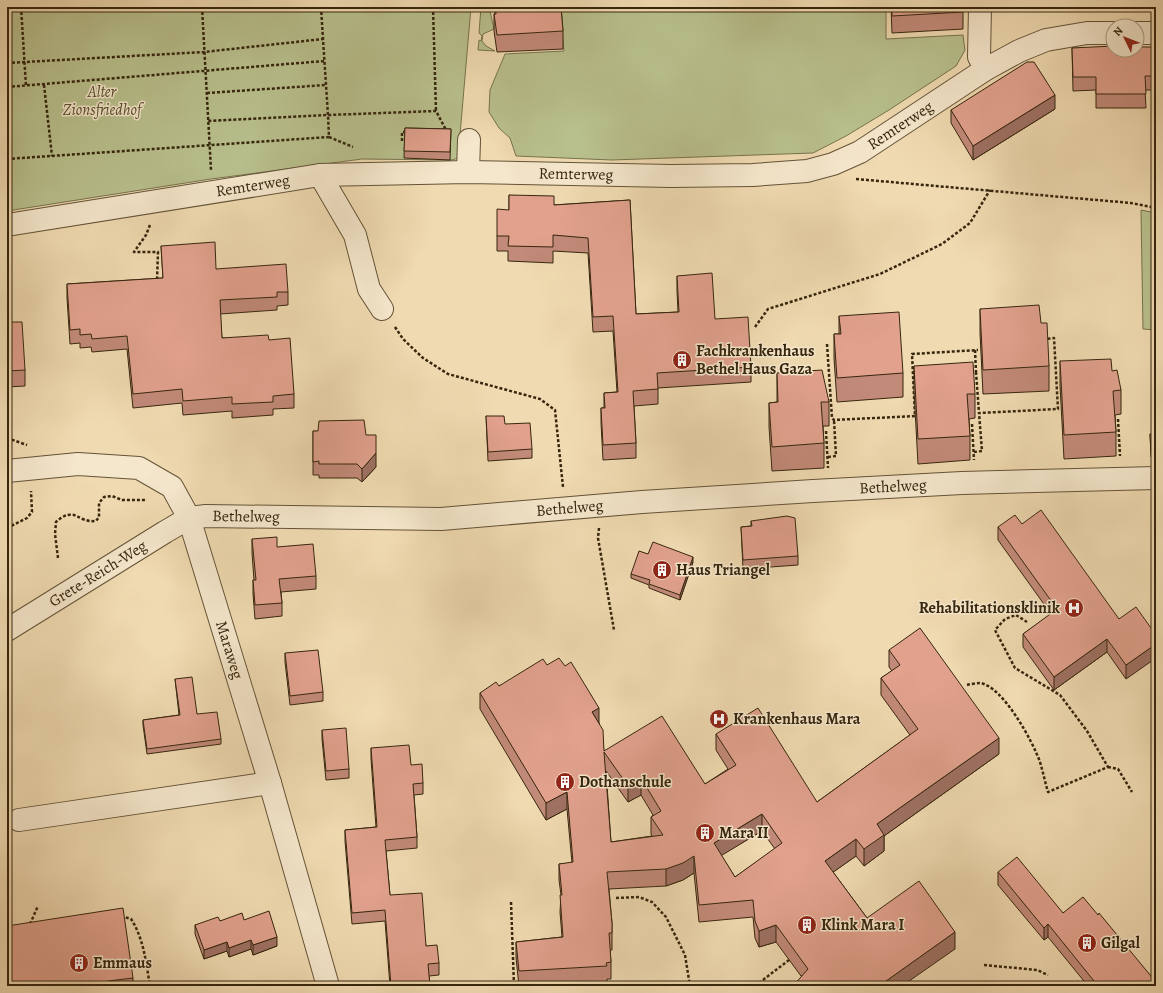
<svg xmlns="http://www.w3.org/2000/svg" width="1163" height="993" font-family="Alegreya,serif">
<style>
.green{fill:#b8c08d;stroke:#77734e}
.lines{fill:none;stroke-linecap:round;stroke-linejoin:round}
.minor-casing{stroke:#645337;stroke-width:24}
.path{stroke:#36260e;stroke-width:2.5;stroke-dasharray:3 2;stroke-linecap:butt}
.minor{stroke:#f5e7cc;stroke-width:22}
.wall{fill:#c28a79;stroke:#36260e;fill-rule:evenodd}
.shaded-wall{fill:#9e7163;stroke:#36260e}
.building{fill:#e1a18d;stroke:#36260e;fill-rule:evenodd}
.labels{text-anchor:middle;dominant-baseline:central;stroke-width:3;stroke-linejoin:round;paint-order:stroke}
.park-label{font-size:16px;font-style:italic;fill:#564c2e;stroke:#f5e7cc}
.street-label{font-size:16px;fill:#36260e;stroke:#f5e7cc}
.poi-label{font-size:16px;font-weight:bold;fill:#36260e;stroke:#f5e7cc;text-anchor:start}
</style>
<rect width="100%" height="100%" fill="#f0dab1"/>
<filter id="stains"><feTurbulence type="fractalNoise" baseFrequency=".005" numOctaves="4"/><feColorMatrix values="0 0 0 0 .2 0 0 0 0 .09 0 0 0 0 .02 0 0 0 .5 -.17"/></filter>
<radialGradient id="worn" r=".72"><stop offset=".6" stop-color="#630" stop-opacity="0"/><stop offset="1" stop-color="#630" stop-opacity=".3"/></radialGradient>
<path class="green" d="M7,7H471L458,158L452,160L362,159L211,179L7,211Z
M481,7H498L490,11L494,29L483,34L482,41L486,46L495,51L478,50L479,40L481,41L482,36L479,33Z
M560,7H886V39L963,35L965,50L956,66L889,110L846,136L813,153L612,160L516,156L510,138L499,128L489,112L490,90L505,54L564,51Z
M1141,210L1156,213V330L1143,329Z"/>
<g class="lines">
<g class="minor-casing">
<g id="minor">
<path d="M980,7L979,57L986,69"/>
<path d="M1137,33H1156"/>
<path d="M468,172L469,140"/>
<path d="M320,175L355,235L369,289L382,309"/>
<path id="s1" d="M7,225L320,175L468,172L671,176L753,175L807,171L833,164L860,152L986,69L1019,51L1046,40L1087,33H1113"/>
<path id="s2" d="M7,471L78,464L139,468L172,487L189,518L270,783L328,986"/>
<path id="s3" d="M7,630L165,532L189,518L206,516L441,519L642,502L813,491L962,483L1156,478"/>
<path d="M19,820L270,783"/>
</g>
</g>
<path class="path" d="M21,7L26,86
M202,7L211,170
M321,7L323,39
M433,7L436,111
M1111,7L1118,9
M7,63L204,52L323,39L328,115L208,121
M44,85L52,156
M7,87L324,61
M207,93L326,85
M329,137L353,147
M402,141V132H407
M7,159L329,137L328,115L436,111L446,130
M856,179L1131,203L1156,208
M150,225L146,235L134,252H158L157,281
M395,327L403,339L423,358L448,374L540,399L555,410L563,487
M755,327L768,309L880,274L942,244L970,223L990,190
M827,344L832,418L834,420L915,416L912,354L978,350
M975,350L976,372
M971,373L976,372L979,413L1058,409L1054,338L1045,339
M1118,419L1120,456
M972,424L974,460
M826,431L828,468
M7,438L27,445
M974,452L982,451L979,413
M828,457L836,456L834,420
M7,528L27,518L32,512L31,491
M599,528L598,538L614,630
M58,558L55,534L56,522C75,505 77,523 96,521L99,517V503L104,497L112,496L122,500H147
M967,685C971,684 976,683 980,683C1003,686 1033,742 1040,762C1043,772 1045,782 1048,792L1108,767L1087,731L1060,695L1015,668L995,630L1005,619L1016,615L1027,622
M1108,767L1118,769L1132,792
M616,898L639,897L652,902L666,917L685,955L690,986
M511,902L514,986
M121,916L131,919C144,939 146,963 150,986
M30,924L38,906
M984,965L1037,970L1048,975
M755,986L789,960"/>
<use href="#minor" class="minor"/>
</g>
<path class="wall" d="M495,7H561L563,31V49L497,52L494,31V14H495Z
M891,7H963V29L892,33Z
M1156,47V90H1145L1146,108H1096V90L1073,91L1072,48L1113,50Z
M1055,109L973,160L951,123V110Z
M405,128L451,129L450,160L404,158Z
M509,195L554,205L630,200L636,314L678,312L677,291V276L715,319L751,367V382L658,388V404L634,406L636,443V458L603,460L601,423V408H604V393L617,392L613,331L593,332L588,253L553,251V263L508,261V251H497V236L509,210Z
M161,246L216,269L288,292V305L277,306V310L220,314L222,338L269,340L294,394V408L273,409V415L232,418V411L183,415L182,403L133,408L127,349L92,352L91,347L80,348V343L70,344L67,298V284L163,278Z
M980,309L1041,323L1049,366V391L983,394L980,333Z
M839,316L903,373V397L837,402L834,358V334H839Z
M7,322L25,370V386L7,387Z
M1060,361L1121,390V414L1115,415L1116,432V456L1064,459L1060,386Z
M914,366L975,394V418L969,419L970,436V460L918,464L914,391Z
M777,373L829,402V426H823L824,443V468L772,471L769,427V403L777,402Z
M486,416L505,424L532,449V458L488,461Z
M313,431L366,435L376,467L362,482L357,478H319V475H313Z
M1150,434H1156V457H1151Z
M751,521L798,556V565L743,569L741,527L751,526Z
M1022,524L1119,619L1156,635L1126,679L1107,652L1054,690L1023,647V634L1051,614L998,540V527Z
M252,539L277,547L316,576V589L281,592L282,603V616L255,619L253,594V580H254L252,553Z
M648,554L693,562L680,600L649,588V585L631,578V574Z
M889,650L999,754L884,836V851L864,866L856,856L833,872L867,918L955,949L801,976L776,942L759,947L755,938L753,917L699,922L694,873L683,880L666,886L609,889L612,923V950H610L611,962V979H607V982L549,986H519L516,958V942L562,937L560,912L561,895L559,880V864L572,863L567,809L546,820L480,709V693L499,686L547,665L565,666L599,723L604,751L705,784L728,769L716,750V734L817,802L910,735L881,695V678L892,671L889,667ZM606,771L628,802L641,795L653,815L651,817V834L652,836L611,842ZM762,831L775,849L735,877L721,855Z
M285,653L323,692V701L290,705L285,662Z
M175,679L197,714L221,739V744L147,754L143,725V720L179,715Z
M322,730L349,769V778L326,780L322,739Z
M371,748L411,765L423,783V794L414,795L417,837V848L386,851L390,895L439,963V975L429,976L430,986H390L385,921L352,924L345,841V830L376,827L371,759Z
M998,872L1063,913L1098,915L1155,981L1156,986H1088L1048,937L1044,940L998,885Z
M244,920L277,946L253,955L251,949L229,957L227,951L204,959L195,934V925L220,921Z
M133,978V986H7Z"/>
<path class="shaded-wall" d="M1055,95V109L973,160V146Z
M376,453V467L362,482V469Z
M693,557V562L680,600V595Z
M1107,639V652L1054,690V677Z
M1156,644V658L1126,679V665Z
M599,708V724L592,712Z
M999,738V754L884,836V851L864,866V849L877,824Z
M641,778V795L628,802V786Z
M567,792V809L546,820V803Z
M762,814V831L714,860V843Z
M856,839V856L825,878V861Z
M694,856V873L683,880L666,886V869Z
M1048,924V937L1044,940V928Z
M776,925V942L759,947V931Z
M955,932V949L902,986H879Z
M277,937V946L253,955V945Z
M251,940V949L229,957V948Z
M227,942V951L204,959V950Z"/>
<path class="building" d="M496,7H561L563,31L497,35L494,14H496Z
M892,7H963V12L892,16Z
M1113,46V50H1137V47H1156V76H1145L1146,94H1096V77H1073L1072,48Z
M1027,62H1034L1055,95L973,146L951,110Z
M405,128L451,129L450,152L404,151Z
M509,195L554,196V205L630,200L636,314L679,312L677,276L712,273L715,319L748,317L751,367L657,373L658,389L633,391L636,443L603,445L601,408H605L604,393L618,392L613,316L593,317L588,238L553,235V247L508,246L509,236H497V209L509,210Z
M215,242L216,269L286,264L288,292H277V297L220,300L222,338L268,335L269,340L290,338L294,394L273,396V402L232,404V397L183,401L182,389L133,394L127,336L92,339L91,334L80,335V329L70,330L67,284L163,278L161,246Z
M1039,305L1041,323H1047L1049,366L983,370L980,309Z
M899,312L903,373L837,378L834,334H841L839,316Z
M7,322H22L25,370L7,371Z
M1111,359L1112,371L1117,370L1121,390L1113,391L1116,432L1064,435L1060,361Z
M973,362L975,394H967L970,436L918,439L914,366Z
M822,370L829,402H821L824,443L772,447L769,403L778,402L777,373Z
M486,416H504L505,424L530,423L532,449L488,452Z
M364,420L366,435H376V453L362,469L357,464H319V461L313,462V431H318L319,421Z
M1150,434H1156V452H1151Z
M1041,510L1119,619L1136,607L1156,635V644L1126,665L1107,639L1054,677L1023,634L1057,609L998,527L1015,515L1022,524Z
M787,516L795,518L798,556L743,560L741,527L752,526L751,521Z
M277,537V547L313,544L316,576L279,579L282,603L255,605L253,580H256L252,539Z
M653,542L693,557L680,595L649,584L650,580L631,574L639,551L648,554Z
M920,628L999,738L877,824L884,835L864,849L856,839L825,861L867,918L919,881L955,932L879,986H793L808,969L776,925L759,931L755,921L753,900L699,905L694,856L683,863L666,869L607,872L612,923V933H609L611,962L606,963L607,966L519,971L516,942L563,937L560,895H562L559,864L573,862L567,792L546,803L480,693L496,682L499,686L543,659L547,665L559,658L565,666L571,662L599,708L592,712L603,730L604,751L662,716L705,784L736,765L716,734L758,708L817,802L918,729L881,678L900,665L889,650ZM604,752L628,786L641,778L661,811L651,817L663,835L611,842ZM762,814L782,843L735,877L714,843Z
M318,650L323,692L290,696L285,653Z
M192,677L197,714L217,712L221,739L147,749L143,720L180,715L175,679Z
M346,728L349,769L326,771L322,730Z
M409,745L411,765L422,764L423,783L413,784L417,837L385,840L390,895L422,893L426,946L437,945L439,963L428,964L430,986H391L385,910L352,913L345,830L377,827L371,748Z
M1017,857L1063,913L1083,897L1098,915L1099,913L1155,981L1156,980V986H1098L1048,924L1044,928L998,872Z
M123,908L133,978L108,981L109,986H7V926Z
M269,911L277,937L253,945L251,940L229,948L227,942L204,950L195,925L218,917L220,921L242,913L244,920Z"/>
<defs>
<g id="building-disc" transform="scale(1)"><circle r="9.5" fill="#8f2418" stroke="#f5e7cc"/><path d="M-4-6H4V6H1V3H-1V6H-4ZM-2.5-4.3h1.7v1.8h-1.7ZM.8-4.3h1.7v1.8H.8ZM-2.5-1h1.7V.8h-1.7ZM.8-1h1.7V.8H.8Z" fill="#fff"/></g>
<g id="hospital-disc" transform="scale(1)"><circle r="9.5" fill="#8f2418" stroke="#f5e7cc"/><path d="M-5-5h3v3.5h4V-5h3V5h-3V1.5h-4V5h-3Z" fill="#fff"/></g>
</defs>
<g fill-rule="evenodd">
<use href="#building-disc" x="682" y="360"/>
<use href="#building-disc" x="662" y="570"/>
<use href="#hospital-disc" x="1074" y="608"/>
<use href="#hospital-disc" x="719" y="719"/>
<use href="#building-disc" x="565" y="782"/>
<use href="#building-disc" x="705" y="833"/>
<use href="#building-disc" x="807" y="925"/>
<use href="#building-disc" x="1087" y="943"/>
<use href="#building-disc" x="79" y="963"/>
</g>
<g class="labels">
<g class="park-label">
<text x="102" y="92">Alter<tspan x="102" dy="18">Zionsfriedhof</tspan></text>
</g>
<g class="street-label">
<text stroke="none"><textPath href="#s1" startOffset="909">Remterweg</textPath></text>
<text stroke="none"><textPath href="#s1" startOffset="573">Remterweg</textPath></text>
<text stroke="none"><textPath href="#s1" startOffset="249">Remterweg</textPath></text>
<text stroke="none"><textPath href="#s3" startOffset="919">Bethelweg</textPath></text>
<text stroke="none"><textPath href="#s3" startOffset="595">Bethelweg</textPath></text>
<text stroke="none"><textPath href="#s3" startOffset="271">Bethelweg</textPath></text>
<text stroke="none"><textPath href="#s3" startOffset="107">Grete-Reich-Weg</textPath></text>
<text stroke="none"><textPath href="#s2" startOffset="344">Maraweg</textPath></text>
</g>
<g class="poi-label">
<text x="696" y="351">Fachkrankenhaus<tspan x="696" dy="18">Bethel Haus Gaza</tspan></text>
<text x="676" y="570">Haus Triangel</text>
<text x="1060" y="608" text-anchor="end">Rehabilitationsklinik</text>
<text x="733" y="719">Krankenhaus Mara</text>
<text x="579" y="782">Dothanschule</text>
<text x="719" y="833">Mara II</text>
<text x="821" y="925">Klink Mara I</text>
<text x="1101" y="943">Gilgal</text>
<text x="93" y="963">Emmaus</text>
</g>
</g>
<rect width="1163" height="993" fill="none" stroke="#f0dab1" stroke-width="24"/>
<rect x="8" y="8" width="1147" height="977" fill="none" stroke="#36260e" stroke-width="2"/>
<rect x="12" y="12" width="1139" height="969" fill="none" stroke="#36260e"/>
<g transform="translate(1125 38) rotate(313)"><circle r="19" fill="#f5e7cc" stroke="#a99a80"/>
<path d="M0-3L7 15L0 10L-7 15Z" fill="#8f2418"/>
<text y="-6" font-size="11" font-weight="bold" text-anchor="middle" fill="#36260e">N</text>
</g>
<rect width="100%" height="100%" filter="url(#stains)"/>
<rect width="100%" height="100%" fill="url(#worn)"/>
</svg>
